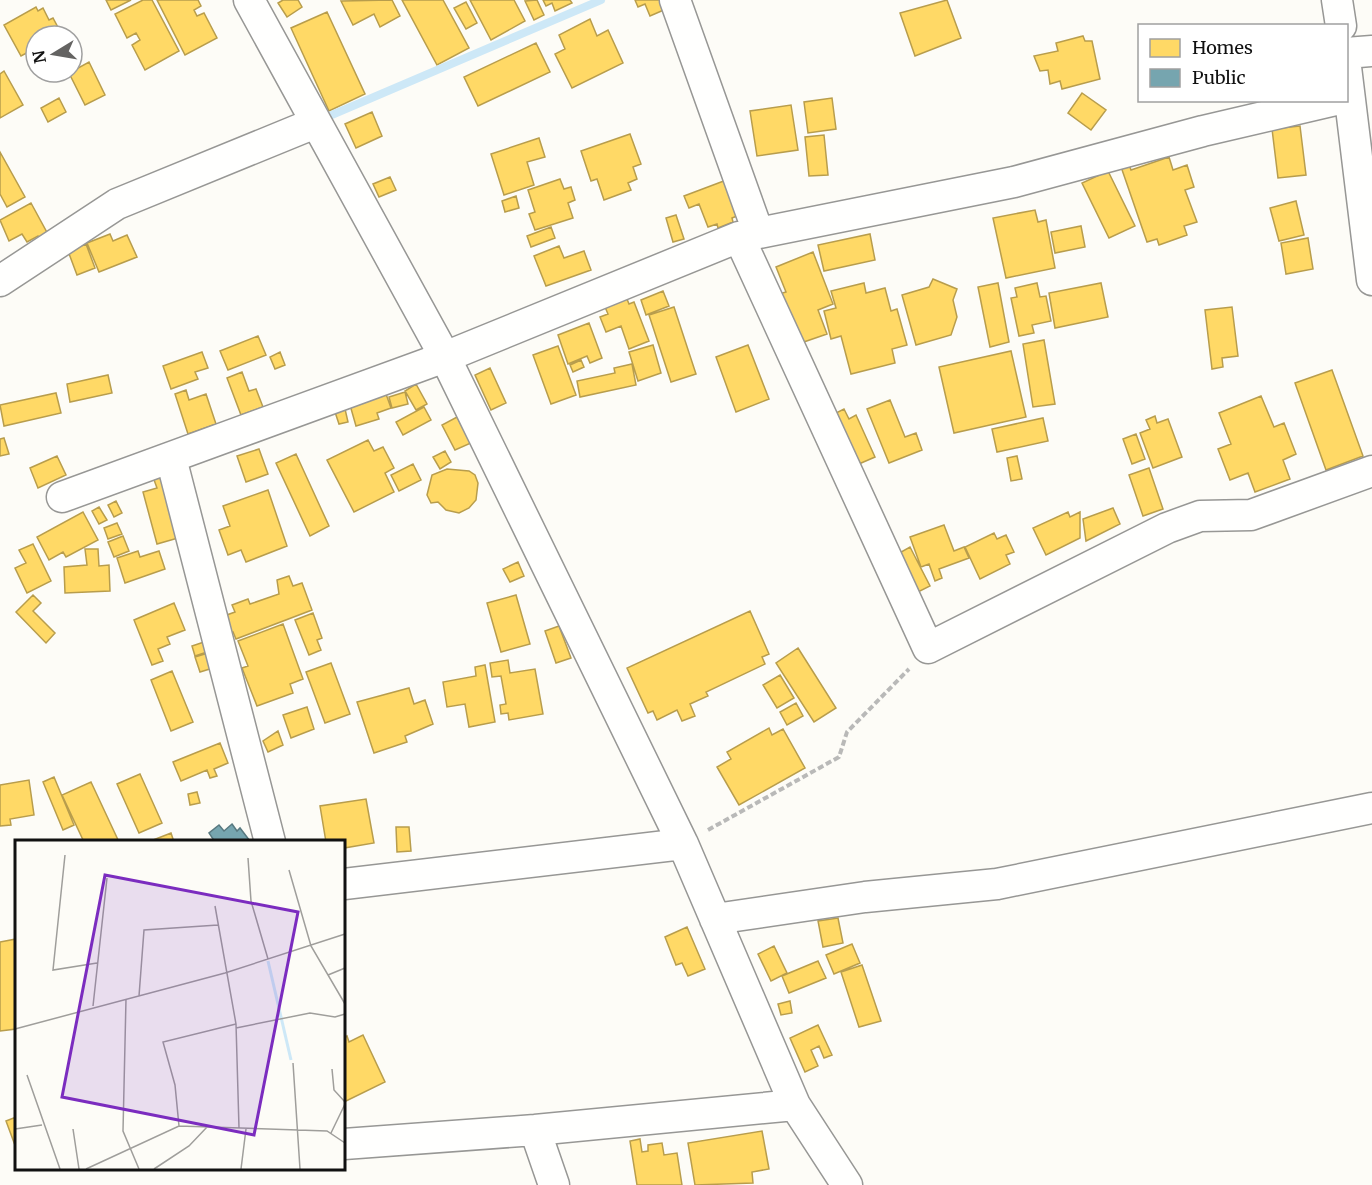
<svg xmlns="http://www.w3.org/2000/svg" width="1372" height="1185" font-family="Merriweather,serif">
<style>
.homes{fill:#ffd966;stroke:#b89d4c;stroke-width:1.5}
.public{fill:#76a5af;stroke:#587980;stroke-width:1.5}
.lines{fill:none;stroke-linecap:round;stroke-linejoin:round}
.stream{stroke:#cde8f7;stroke-width:8}
.minor-casing{stroke:#979795;stroke-width:33}
.path{stroke:#b9b9b8;stroke-width:4;stroke-dasharray:6 3;stroke-linecap:butt}
.minor{stroke:#fffffe;stroke-width:30}
.inset-river{fill:none;stroke:#cde8f7;stroke-width:3}
.inset-road{fill:none;stroke:#9f9e9b;stroke-width:1.5}
.view{fill:#7b2cbf;fill-opacity:0.15;stroke:#7b2cbf;stroke-width:3}
.inset-edge{fill:none;stroke:#111;stroke-width:3}
</style>
<rect width="100%" height="100%" fill="#fdfcf7"/>
<path class="homes" d="M106,0H131L111,10Z
M143,0H152L179,51L145,70L132,45L140,40L136,33L127,38L115,14Z
M157,0H198L201,6L194,10L197,16L204,13L217,38L185,55Z
M283,0H298L302,7L287,17L278,3Z
M392,0L400,16L380,27L374,14L353,25L341,1Z
M402,0H443L469,48L437,65Z
M470,0H514L525,21L491,40Z
M537,0L544,15L534,20L525,1Z
M543,0H570L572,3L555,11L552,3L546,6Z
M635,0H662L666,9L650,16L645,4L638,7Z
M947,0L961,38L915,56L900,13Z
M466,2L477,23L466,29L454,8Z
M36,7L38,11L43,8L49,20L53,18L61,33L57,36H36V48L21,56L4,25Z
M327,12L365,94L329,111L291,28Z
M590,19L597,36L608,30L623,63L572,88L555,54L565,49L559,35Z
M1083,36L1085,41H1092L1100,79L1062,89L1060,81L1050,84L1048,70L1040,71L1034,56L1058,51L1056,43Z
M536,43L550,72L478,106L464,77Z
M89,62L105,95L85,105L69,73Z
M4,71L23,105L0,118V74Z
M1082,93L1106,110L1091,130L1068,113Z
M59,98L66,112L48,122L41,108Z
M832,98L836,129L808,133L804,102Z
M791,105L798,150L757,156L750,111Z
M372,112L382,136L356,148L345,124Z
M1300,126L1306,175L1278,178L1272,129Z
M630,134L641,164L633,167L637,179L628,183L631,190L604,200L597,179L591,181L581,151Z
M824,135L828,175L809,176L805,137Z
M539,138L545,157L527,162L534,185L504,195L491,154Z
M0,152L25,197L7,207L0,194Z
M1169,157L1173,170L1187,165L1194,187L1185,190L1197,222L1184,226L1187,235L1159,245L1157,239L1147,242L1119,161L1127,159L1131,170Z
M1108,171L1135,226L1109,238L1082,183Z
M390,177L396,190L379,197L373,184Z
M560,179L564,189L571,187L575,200L568,203L573,218L535,230L529,214L535,212L528,190Z
M729,179L742,214L732,218L733,222L718,228L717,224L708,227L699,204L689,208L684,196Z
M516,196L519,208L505,212L502,201Z
M1296,201L1304,235L1279,241L1270,208Z
M31,203L50,238L41,242L38,236L27,242L22,234L9,241L0,220Z
M1035,210L1038,222L1046,220L1055,268L1006,278L993,218Z
M676,215L684,239L673,242L666,218Z
M1081,226L1085,247L1055,253L1051,232Z
M551,227L555,238L531,247L527,236Z
M110,234L113,241L127,235L137,257L99,272L87,243Z
M870,234L875,260L824,271L818,245Z
M1308,238L1313,269L1286,274L1281,243Z
M86,244L95,268L77,275L68,251Z
M559,246L564,258L584,251L591,270L546,286L534,256Z
M813,252L833,304L818,310L827,334L798,344L779,294L786,292L776,267Z
M933,279L957,289L953,300L957,317L951,335L916,345L902,295L929,287Z
M864,283L866,293L885,288L891,311L897,309L907,345L892,349L895,363L851,374L841,336L831,339L824,311L836,308L831,291Z
M998,283L1009,342L990,347L978,287Z
M1037,283L1040,297L1046,296L1051,321L1032,325L1034,333L1019,336L1011,298L1017,297L1015,288Z
M1101,283L1108,317L1055,328L1049,293Z
M663,291L669,306L646,315L641,300Z
M627,299L629,304L634,302L649,341L629,349L621,326L606,332L600,317L608,314L605,307Z
M674,307L696,374L671,382L649,315Z
M1232,307L1238,356L1222,358L1223,367L1212,369L1205,310Z
M589,323L602,358L590,363L587,356L568,364L558,335Z
M258,336L266,355L228,370L220,351Z
M1044,340L1055,404L1033,407L1023,344Z
M653,345L661,373L638,381L629,352Z
M748,345L769,399L736,412L716,357Z
M558,346L576,395L551,404L533,355Z
M1011,351L1026,417L954,433L939,367Z
M202,352L208,368L195,372L198,379L171,389L163,366Z
M280,352L285,365L275,369L270,357Z
M581,360L584,367L573,372L570,365Z
M632,364L636,385L580,397L577,381L615,373L614,368Z
M490,368L506,403L491,410L475,375Z
M1332,370L1363,456L1326,470L1295,383Z
M242,372L249,391L256,389L263,407L241,415L227,378Z
M108,375L112,393L70,402L67,384Z
M416,384L427,404L416,410L405,391Z
M186,390L189,400L206,394L216,424L188,434L175,394Z
M405,392L408,404L392,408L389,397Z
M56,393L61,413L4,426L0,405Z
M386,394L391,408L377,413L379,419L356,426L350,405Z
M1261,396L1274,427L1284,423L1296,454L1283,460L1290,479L1255,492L1248,473L1230,480L1218,449L1231,444L1219,413Z
M890,400L905,437L916,433L922,450L889,463L867,409Z
M424,407L431,420L403,435L396,422Z
M345,409L348,422L339,424L335,412Z
M844,409L849,419L856,415L875,457L852,467L830,416Z
M1155,416L1157,423L1168,419L1182,457L1153,468L1140,433L1150,429L1146,420Z
M457,417L471,443L455,450L442,425Z
M1043,418L1048,441L997,452L992,429Z
M1136,434L1145,459L1132,464L1123,439Z
M4,438L9,454L0,456V439Z
M368,440L374,451L383,447L394,468L385,473L394,492L354,512L327,460Z
M259,449L268,474L246,482L237,456Z
M445,451L451,462L440,469L433,457Z
M296,454L329,526L310,536L276,463Z
M57,456L66,475L38,488L30,468Z
M1017,456L1022,479L1011,481L1007,458Z
M413,464L421,480L399,491L391,475Z
M1149,468L1163,509L1143,516L1129,475Z
M447,469L469,471L475,475L478,483L476,500L469,508L459,513L446,510L438,502L431,503L427,495L432,475Z
M167,473L185,536L157,544L143,492L157,488L153,477Z
M268,490L287,546L246,562L241,550L228,555L219,530L230,526L223,506Z
M116,501L122,513L114,517L108,505Z
M99,507L107,520L99,524L92,511Z
M1113,508L1120,524L1086,541L1083,519Z
M83,512L98,540L66,557L63,552L49,560L37,537Z
M1068,512L1070,517L1080,512V538L1046,555L1033,528Z
M117,523L122,534L108,539L104,528Z
M944,525L954,551L964,547L969,558L939,569L942,578L935,581L929,564L921,567L910,537Z
M994,533L997,539L1006,535L1014,552L1006,555L1010,564L980,579L965,547Z
M123,536L129,551L114,557L108,542Z
M33,544L51,581L27,593L15,568L26,563L19,550Z
M910,547L930,586L914,594L894,556Z
M85,549H98L99,566L109,565L110,591L65,593L64,567L87,565Z
M138,551L140,557L159,551L165,569L125,583L117,558Z
M518,562L524,576L510,582L503,569Z
M289,576L293,586L302,583L312,610L236,639L233,632L230,633L224,616L235,612L232,605L248,599L250,604L279,594L277,580Z
M33,595L41,603L33,611L55,633L46,643L16,612Z
M516,595L530,644L501,652L487,603Z
M174,603L185,630L167,637L170,644L158,649L163,661L152,665L134,620Z
M750,611L769,654L762,657L765,664L706,692L708,696L690,704L695,716L682,721L677,710L657,720L653,711L648,713L627,668Z
M313,613L322,638L317,640L321,650L309,655L295,620Z
M283,624L303,679L290,684L293,693L257,706L242,668L248,666L238,641Z
M559,626L571,658L556,663L545,631Z
M204,642L207,652L195,656L192,646Z
M798,648L836,708L814,722L776,663Z
M208,653L213,668L200,672L195,657Z
M508,660L510,673L535,669L543,714L509,720L508,713L501,714L500,705L506,704L501,676L492,677L490,663Z
M331,663L350,714L325,723L306,672Z
M485,665L495,722L469,727L465,704L447,707L443,682L476,676L475,667Z
M172,671L193,722L171,731L151,680Z
M780,675L794,698L777,708L763,685Z
M409,688L414,704L425,700L433,724L405,736L407,742L374,753L357,702Z
M796,703L803,716L787,725L780,712Z
M307,707L314,729L291,738L283,715Z
M769,728L772,735L783,729L805,768L739,805L717,767L731,759L727,752Z
M278,731L283,745L268,752L263,741Z
M220,743L228,763L214,769L217,776L210,778L207,770L181,781L173,762Z
M140,774L162,823L139,833L117,784Z
M54,777L74,825L63,830L43,782Z
M29,780L34,815L10,819L11,825L0,826V785Z
M91,782L119,842H84L62,795Z
M197,792L200,803L190,805L188,794Z
M366,799L374,843L344,848V842H326L320,806Z
M396,827H409L411,851L397,852Z
M171,833L174,842H148Z
M838,918L843,943L823,947L818,921Z
M687,927L705,969L688,976L682,963L676,965L665,937Z
M16,939V1029L0,1031V942Z
M852,944L860,963L834,974L826,955Z
M774,946L787,973L771,981L758,954Z
M818,961L826,978L789,993L782,976Z
M862,965L881,1021L859,1027L841,972Z
M790,1001L792,1013L781,1015L778,1004Z
M818,1025L832,1055L824,1058L819,1046L811,1050L818,1066L805,1072L790,1038Z
M363,1035L385,1082L344,1102V1038L347,1036L349,1042Z
M16,1117V1148L6,1121Z
M762,1131L769,1169L752,1172L753,1183L695,1185L688,1143Z
M640,1139L642,1152L648,1151V1145L662,1143L664,1155L677,1153L682,1185H637L630,1141Z"/>
<path class="public" d="M232,824L237,831L240,828L250,841L215,842L209,833L219,825L224,831Z"/>
<g class="lines">
<path class="stream" d="M320,120L601,0"/>
<g class="minor-casing">
<path id="minor" d="M249,0L445,357L683,844L795,1105L847,1185
M675,0L758,232
M1337,0L1341,26
M1346,53L1372,51
M1346,67L1372,280
M739,237L928,648L1167,528L1200,516L1251,515L1372,471
M0,281L117,204L315,123
M171,458L270,842
M62,497L445,357L739,237L1014,182L1203,131L1336,100
M344,884L683,844
M715,919L865,897L997,884L1372,808
M535,1130L554,1185
M344,1144L535,1130L795,1105"/>
</g>
<path class="path" d="M708,830L839,757L847,732L909,669"/>
<use href="#minor" class="minor"/>
</g>
<g transform="translate(15 840)">
<rect width="330" height="330" fill="#fdfcf7"/>
<path class="inset-river" d="M253,121L276,220"/>
<path class="inset-road" d="M50,15L38,130L82,123M233,18L236,61L253,119M274,30L296,106L330,164M200,66L221,184L224,288M313,135L330,128M124,156L129,90L203,85M111,159L108,291L124,329M78,166L92,38M221,188L295,173L320,177L330,174M0,189L210,133L330,94M278,223L285,329M317,229L319,250L330,262M12,235L45,329M164,286L160,245L148,202L221,184M0,289L27,285M58,289L64,329M316,293L330,264M71,329L164,286L312,291L330,303M139,329L174,306L193,286M226,329L231,289"/>
<path class="view" d="M90,35L283,72L239,295L47,257Z"/>
<rect width="330" height="330" class="inset-edge"/>
</g>
<rect x="1138" y="24" width="210" height="78" fill="#ffffff" stroke="#a0a0a0" stroke-width="1.5"/>
<rect x="1150" y="39" width="30" height="18" fill="#ffd966" stroke="#a0a0a0" stroke-width="1.5"/>
<text x="1192" y="54" font-size="18" fill="#111111">Homes</text>
<rect x="1150" y="69" width="30" height="18" fill="#76a5af" stroke="#a0a0a0" stroke-width="1.5"/>
<text x="1192" y="84" font-size="18" fill="#111111">Public</text>
<g transform="translate(54 54) rotate(259)"><circle r="28" fill="#ffffff" stroke="#a0a0a0" stroke-width="1.5"/>
<path d="M0-4.5L10 22L0 15L-10 22Z" fill="#646362"/>
<text y="-9" font-size="16" font-weight="bold" text-anchor="middle" fill="#111111">N</text>
</g>
</svg>
